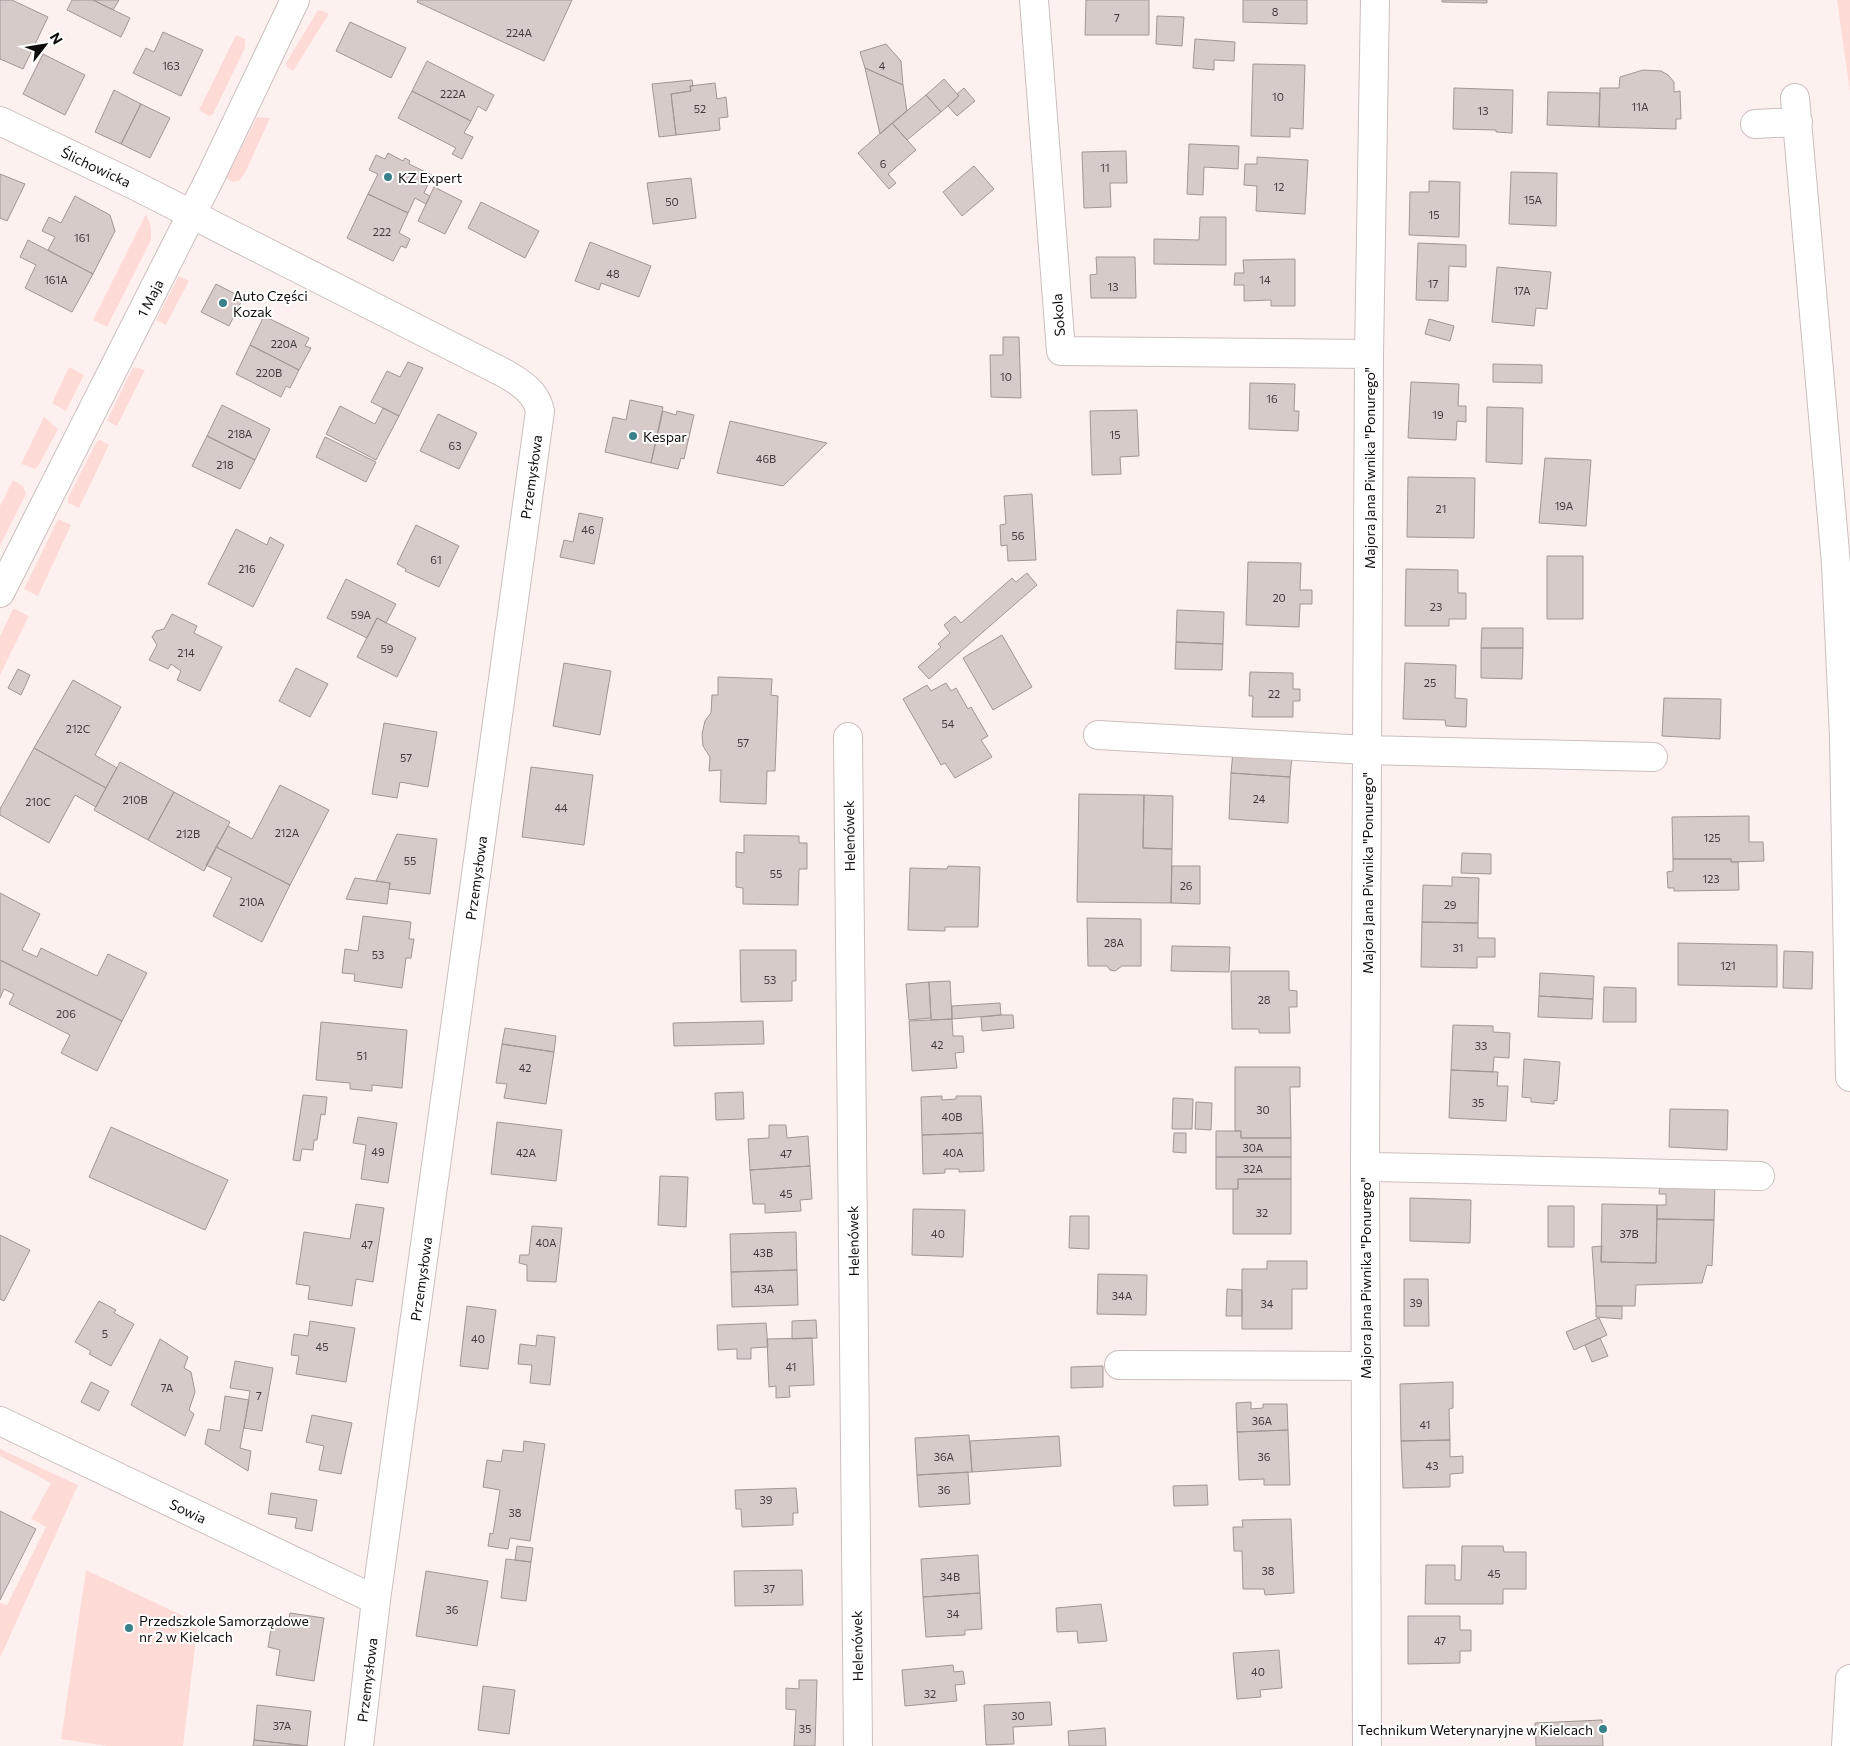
<svg xmlns="http://www.w3.org/2000/svg" width="1850" height="1746" font-family="Commissioner,sans-serif">
<style>
.green{fill:#ffdbd8}
.building{fill:#d7cbca;stroke:#a29695}
.lines{fill:none;stroke-linecap:round;stroke-linejoin:round}
.minor-casing{stroke:#cbbfbe;stroke-width:30}
.minor{stroke:#fff;stroke-width:28}
.poi-dot{fill:#398188;stroke:#fff;stroke-width:2}
.labels{text-anchor:middle;dominant-baseline:central;stroke-width:4;stroke-linejoin:round;paint-order:stroke}
.number-label{font-size:11px;fill:#423c3c}
.street-label{font-size:14px;fill:#100c0c;stroke:#fff}
.poi-label{font-size:14px;fill:#100c0c;stroke:#fff;text-anchor:start}
</style>
<rect width="100%" height="100%" fill="#fdf1f0"/>
<path class="green" d="M1837,0H1850V92Z
M318,10L323,11L329,14L293,71L286,66V63Z
M236,35L245,39V48L213,114L209,116L199,110Z
M257,117L270,118L245,173L239,181L232,182L226,178Z
M146,214L151,227V240L107,327L93,320Z
M179,276L189,281L166,325L156,320Z
M69,367L84,375L66,411L52,403Z
M135,367L145,370L117,426L107,421L132,369Z
M44,417L58,429L38,467L35,469L21,464Z
M100,440L109,445L79,508L68,503V498L97,441Z
M13,480L23,486L26,494L0,546V506Z
M58,519L71,525L38,596L24,589Z
M13,609H15L29,616L0,675V636Z
M0,1449L78,1485L0,1658V1603L7,1605L46,1527L31,1519L51,1483L0,1456Z
M86,1570L198,1623L183,1746H107L61,1739Z"/>
<path class="building" d="M0,0H12L48,17L23,69L0,59Z
M72,0H93L130,18L121,37L67,10Z
M93,0H119L113,10Z
M418,0H572L544,61L417,2Z
M1086,0H1149V35H1085Z
M1243,0H1307V24L1243,22Z
M1442,0H1487V3L1442,2Z
M1157,16L1184,17L1182,46L1156,44Z
M350,22L406,48L391,78L336,51Z
M163,32L203,50L181,96L133,73L146,48L154,52Z
M1195,39L1235,42L1234,61L1214,60V70L1193,68Z
M886,44L901,61L903,85L865,68L860,52Z
M43,54L85,75L65,115L23,94Z
M427,61L494,95L486,111L478,106L471,121L412,91Z
M1253,64L1305,65L1303,129L1290,128V137L1251,136Z
M865,68L903,85L907,111L880,134Z
M1643,70L1661,71L1668,75L1674,82V92L1680,91L1681,119H1676V129L1599,127L1600,88H1619L1620,77Z
M944,79L959,96L941,112L926,95Z
M692,80L693,86H690L691,91L671,94L676,135L659,137L652,84Z
M715,83L717,99L726,97L728,117L719,118L720,130L676,135L671,94L691,91L690,86Z
M964,88L975,101L957,116L948,106L959,96L957,94Z
M1454,88L1513,90L1512,133L1496,132V130L1453,129Z
M114,90L141,104L121,144L95,132Z
M412,91L471,121L464,133L473,137L462,159L452,154L456,148L398,118Z
M1548,92L1600,93L1599,127L1547,125Z
M926,95L941,112L907,140L892,123Z
M141,104L170,118L150,158L121,144Z
M892,123L916,150L888,174L896,183L889,189L858,153Z
M1189,144L1239,146L1238,169L1204,167L1203,195L1187,194Z
M1126,151L1127,183H1110L1111,207L1084,208L1082,152Z
M388,153L403,161L405,158L410,161L409,164L432,175L424,193L430,196L426,204L415,198L408,213L368,194L378,174L369,170L376,155L385,159Z
M1257,157L1308,160L1305,214L1256,211L1257,186L1244,185L1245,164H1257Z
M974,166L994,189L962,216L943,192Z
M1511,172L1557,173L1556,226L1509,224Z
M0,174L25,184L7,221L0,218Z
M691,178L696,218L653,224L647,183Z
M1429,181L1460,182L1459,237L1409,235L1410,192H1429Z
M434,187L462,201L445,234L418,221Z
M368,194L408,213L399,233L410,239L406,248L401,246L393,261L347,238Z
M75,196L110,215L115,231L93,274L48,250L55,237L42,231L49,217L61,223Z
M481,202L539,231L525,258L468,228Z
M1200,217H1226V265L1154,264V239L1199,240Z
M28,240L93,274L72,312L25,288L36,265L20,257Z
M590,242L651,266L639,297L601,283L599,290L575,281Z
M1418,243L1466,245V267L1449,266L1448,301L1416,300Z
M1096,257H1135L1136,298H1091L1090,275L1097,274Z
M1295,259V306H1271V300L1244,301V285H1234L1235,273H1244L1243,260Z
M1497,267L1551,272L1547,309L1536,308L1534,326L1492,322Z
M216,284L243,298L229,326L201,312Z
M264,316L309,338L305,346L311,348L299,370L250,345Z
M1429,319L1454,326L1450,341L1425,334Z
M1003,337H1019L1021,398L991,397L990,355H1003Z
M250,345L299,370L290,388L286,386L281,397L236,374Z
M408,362L423,368L399,416L371,402L387,371L400,377Z
M1493,364L1542,365V383L1493,382Z
M1411,382L1459,384L1458,406H1466V422L1457,421L1456,440L1408,438Z
M1250,383L1295,384L1294,411H1299L1298,431L1249,429Z
M630,400L663,407L651,463L605,452L613,417L626,420Z
M222,405L270,429L255,460L207,436Z
M340,406L375,424L383,408L399,416L376,460L326,434Z
M1487,407L1523,408L1522,464L1486,462Z
M1137,410L1139,456L1120,457L1121,474L1092,475L1090,411Z
M663,411L676,415L677,411L694,415L684,459L681,458L678,469L651,463Z
M438,414L477,433L459,469L420,451Z
M730,421L827,443L783,486L717,473Z
M207,436L255,460L240,489L192,466Z
M325,437L376,462L366,482L316,457Z
M1545,458L1591,460L1586,526L1539,523Z
M1408,477L1475,478L1474,538L1407,537Z
M1032,494L1036,560L1008,561L1007,545L1001,546L1000,525L1006,524L1004,496Z
M579,513L603,518L594,564L560,557L564,540L573,542Z
M416,525L459,546L439,587L405,571L406,569L397,564Z
M236,529L267,545L270,537L284,545L253,607L208,584Z
M1547,556H1583V619H1547Z
M1248,562L1301,563L1300,590H1312V604H1300L1299,627L1246,625Z
M1406,569L1458,570V593H1466V619H1449V626H1405Z
M1027,573L1037,585L929,679L918,667L941,647L938,644L950,633L944,625L955,616L961,623L1012,578L1016,582Z
M346,579L396,604L386,623L377,618L367,638L327,618Z
M1177,610L1224,612L1223,644L1176,642Z
M172,614L197,626L194,633L222,647L200,691L177,680L181,671L171,664L168,669L149,660L157,645L152,637L156,631L164,629Z
M377,618L416,638L397,677L357,657Z
M1482,628H1523V648H1481Z
M1002,635L1032,687L993,710L963,658Z
M1176,642L1223,644L1222,670L1175,669Z
M1481,648H1523L1522,679L1481,678Z
M564,663L611,671L600,735L553,726Z
M1405,663L1456,665L1455,698L1467,699L1466,727L1446,726L1445,720L1403,719Z
M296,668L328,684L310,717L279,701Z
M18,669L30,675L21,695L8,688Z
M1250,672L1293,673V689H1300V701H1293V717H1252L1253,696H1249Z
M718,677L772,679L771,695L778,696L775,771H767L766,804L720,802L721,770L709,771L710,757L703,746L702,734L705,721L711,713L712,695H718Z
M73,680L121,707L95,755L117,768L106,788L34,748Z
M946,683L951,691L956,688L968,709L971,707L988,736L981,740L992,757L955,778L945,763L941,765L903,699L927,685L931,691Z
M1664,698L1721,699L1720,739L1662,736Z
M384,723L437,732L428,787L400,782L397,798L372,794Z
M34,748L106,788L96,807L75,795L49,843L0,815V809Z
M1233,752L1292,756L1290,777L1231,773Z
M120,762L174,792L148,840L94,810Z
M531,767L593,775L584,845L522,837Z
M1231,773L1290,777L1288,823L1229,819Z
M280,785L329,810L290,885L216,847L228,826L252,839Z
M174,792L230,822L204,871L148,840Z
M1079,794L1144,795L1143,848L1172,849L1171,903L1077,902Z
M1144,795L1173,796L1172,849L1143,848Z
M1749,816V842H1763L1764,861L1731,862V859H1673L1672,817Z
M397,834L437,839L430,894L389,889L390,883L376,881Z
M744,835L799,836V843H807V869H799L798,905L743,904V888L736,887V852L744,853Z
M216,847L290,885L262,942L213,916L232,878L206,865Z
M1462,853L1491,854V874L1461,873Z
M1673,859H1731V862H1738L1739,890L1674,891V888H1668L1667,872L1673,871Z
M948,866L980,867L978,927H945V931L908,930L910,868L947,869Z
M1172,866H1200V904L1171,903Z
M1452,877L1479,878L1478,923L1422,922L1423,885L1452,886Z
M355,878L390,883L387,904L346,899Z
M0,893L40,914L22,950L37,957L41,948L97,976L108,954L147,973L122,1021L0,960Z
M363,916L411,922L409,939H414L411,958H406L402,988L354,981L355,974L342,973L345,949L358,951Z
M1087,918L1141,919V966H1122L1115,971L1110,970L1107,966H1088Z
M1422,922L1478,923V938H1495V957H1477V968L1421,967Z
M1678,943L1777,945V987L1678,985Z
M1172,946L1230,947L1229,972L1171,971Z
M740,950H796V981H792V1001L741,1002Z
M1784,951L1813,952L1812,989L1783,988Z
M0,960L122,1021L97,1071L61,1053L70,1035L9,1004L14,994L4,989L0,998Z
M1231,971H1289V990L1297,991V1007H1289L1290,1033H1259V1029H1232Z
M1540,973L1594,976L1593,999L1539,996Z
M950,981L952,1019L931,1020L929,982Z
M929,982L931,1018L909,1020L906,984Z
M1604,987L1636,988V1022H1603Z
M1539,996L1593,999L1592,1019L1538,1017Z
M1000,1003L1001,1015L952,1019V1006Z
M1001,1015H1013L1014,1028L982,1031L981,1017Z
M952,1019L953,1036H963L964,1052L955,1053L957,1068L912,1071L909,1021Z
M763,1021L764,1044L674,1046L673,1023Z
M321,1022L407,1030L402,1088L372,1085V1091L350,1089V1083L316,1080Z
M1453,1025L1493,1026V1032L1510,1033L1509,1058L1494,1057L1493,1072L1451,1070Z
M505,1028L556,1036L554,1052L502,1044Z
M502,1044L554,1052L546,1104L504,1098L507,1084L496,1083Z
M1524,1059L1560,1062L1557,1101L1554,1100V1104L1531,1102V1098L1522,1097Z
M1235,1067H1300V1087H1290L1291,1138H1241V1131H1235Z
M1451,1070L1498,1072L1497,1086H1508L1506,1121L1449,1118Z
M743,1092L744,1119L716,1120L715,1093Z
M303,1095L327,1097L325,1115L321,1114L317,1140H314L313,1150L302,1149L300,1161L293,1160Z
M942,1096V1100L956,1099V1096H981L983,1133L922,1135L921,1097Z
M1173,1098L1193,1099L1192,1129H1172Z
M1196,1102L1212,1103L1211,1130L1195,1129Z
M1670,1109L1728,1110L1727,1150L1669,1147Z
M358,1117L397,1123L388,1183L361,1179L366,1145L353,1143Z
M497,1122L562,1130L556,1181L491,1174Z
M769,1125H786L787,1138L808,1136L810,1166L750,1170L748,1139L769,1138Z
M111,1127L228,1180L205,1230L89,1177Z
M1216,1131H1241V1138H1291V1157H1216Z
M983,1133L984,1171L959,1172V1169H945V1173L923,1174L922,1135Z
M1174,1133H1186V1153L1173,1152Z
M1216,1157H1291V1179H1238V1189H1216Z
M810,1166L812,1199L800,1200L801,1211L765,1213V1204H753L750,1170Z
M660,1176L688,1177L686,1227L658,1225Z
M1238,1179H1291V1234H1233V1189H1238Z
M1660,1180L1715,1181L1714,1220L1657,1219V1205H1666V1194H1659Z
M1410,1198L1471,1200L1470,1243L1410,1241Z
M356,1204L384,1208L373,1282L356,1279L352,1306L308,1299L310,1286L296,1284L304,1232L350,1239Z
M1602,1204L1657,1205L1656,1263L1601,1262Z
M1548,1206H1574V1247H1548Z
M913,1209L965,1210L963,1257L912,1255Z
M1070,1216H1089V1249L1069,1248Z
M1657,1219L1714,1220L1712,1266L1707,1265L1702,1283L1636,1285L1635,1306H1596L1592,1247L1602,1246L1601,1262L1656,1263Z
M532,1226L562,1228L556,1282L527,1281V1265L519,1263L520,1255H529Z
M796,1232L797,1270L731,1272L730,1234Z
M0,1235L30,1250L4,1301L0,1299Z
M1267,1261H1307V1289H1292V1329H1242V1269H1267Z
M797,1270L798,1305L732,1307L731,1272Z
M1098,1274L1147,1275L1146,1315L1097,1314Z
M1404,1279H1428L1429,1326H1404Z
M1227,1289L1242,1290V1316H1226Z
M99,1301L116,1310L114,1313L134,1324L111,1366L89,1354L91,1351L75,1342Z
M467,1306L496,1310L488,1369L460,1366Z
M1596,1306H1622V1319L1596,1317Z
M1599,1318L1607,1335L1574,1350L1566,1332Z
M816,1320L817,1338L792,1339V1321Z
M310,1321L355,1328L346,1382L296,1374L299,1356L291,1355L294,1334L308,1336Z
M766,1323L768,1347L751,1348V1359H737V1349L718,1350L717,1325Z
M537,1335L555,1337L550,1385L530,1383L532,1365L518,1364L520,1344L536,1346Z
M812,1338L814,1385L789,1386L790,1397L776,1398V1386L769,1387L767,1339Z
M1600,1338L1608,1356L1592,1362L1585,1345Z
M160,1339L188,1357L184,1368L191,1372L195,1392L189,1410L194,1414L185,1436L131,1405Z
M235,1361L273,1368L262,1431L244,1428L250,1391L230,1388Z
M1103,1366V1387L1071,1388V1367Z
M91,1382L109,1391L99,1411L81,1402Z
M1453,1382V1408L1449,1409L1450,1440L1401,1441L1400,1384Z
M225,1396L249,1400L240,1448L251,1451L248,1471L205,1444L208,1429L220,1431Z
M1251,1402V1409L1263,1408V1404H1287L1288,1430L1237,1432L1236,1403Z
M312,1415L352,1423L341,1474L319,1470L324,1446L306,1442Z
M1288,1430L1290,1485H1264V1479L1239,1480L1237,1432Z
M969,1435L972,1472L917,1475L915,1438Z
M1059,1436L1061,1466L972,1472L970,1441Z
M1450,1440V1457L1463,1456V1473L1450,1474V1487L1403,1488L1401,1441Z
M524,1441L545,1444L530,1541L510,1538L508,1549L488,1546L490,1533L493,1534L500,1490L483,1487L487,1460L501,1462L503,1450L523,1452Z
M968,1472L970,1504L919,1507L917,1475Z
M1207,1485L1208,1505L1174,1506L1173,1486Z
M796,1488L798,1513H793V1525L742,1527L741,1509H736L735,1490Z
M271,1493L317,1500L312,1531L295,1528L297,1518L268,1514Z
M0,1511L36,1529L0,1600Z
M1291,1519L1294,1593L1265,1595L1264,1589H1243L1242,1551H1234L1233,1527H1243L1242,1520Z
M517,1546L533,1548L531,1562L515,1560Z
M1462,1546H1503L1504,1552H1526V1589H1503V1604H1425L1426,1565H1455V1580H1461Z
M978,1555L980,1593L923,1597L921,1559Z
M506,1559L531,1562L526,1601L501,1598Z
M802,1570L803,1605L735,1606L734,1571Z
M426,1571L488,1581L477,1646L416,1636Z
M980,1593L982,1629L965,1630V1635L926,1637L923,1597Z
M1101,1604L1107,1641L1078,1643L1077,1631L1057,1632L1056,1608Z
M290,1613L324,1618L314,1681L276,1675L280,1650L268,1647L272,1623L288,1625Z
M1408,1616H1460V1630H1471V1651H1460V1663L1408,1664Z
M1279,1650L1282,1688L1260,1690L1261,1697L1237,1699L1233,1653Z
M953,1665L954,1672L963,1671L965,1684L955,1685L957,1701L905,1706L902,1670Z
M799,1680H817L815,1746H794L796,1710L786,1709V1688L799,1689Z
M483,1686L515,1690L509,1734L478,1730Z
M1050,1702L1052,1725L1013,1727L1014,1744L986,1745L984,1705Z
M257,1705L311,1711L307,1746L254,1740Z
M1602,1720L1603,1746H1536L1535,1723Z
M1105,1728L1106,1746H1069L1068,1731Z
M254,1740L307,1746H253Z"/>
<g class="lines">
<g class="minor-casing">
<path id="minor" d="M1034,0L1061,351L1369,354
M1795,98L1836,564L1844,736L1850,1077
M0,121L134,185L506,374C521,383 536,392 540,411L376,1600L359,1746
M1755,124L1798,122
M0,593L211,176L295,0
M1098,735L1367,750L1653,757
M848,737L858,1746
M1365,1164L1377,1167L1760,1176
M1119,1365L1365,1366
M0,1421L376,1600
M1367,1746L1365,1164L1369,354L1375,0
M1846,1746L1850,1679"/>
</g>
<use href="#minor" class="minor"/>
</g>
<g class="poi-dot">
<circle cx="388" cy="177" r="5"/>
<circle cx="223" cy="303" r="5"/>
<circle cx="633" cy="436" r="5"/>
<circle cx="129" cy="1628" r="5"/>
<circle cx="1603" cy="1729" r="5"/>
</g>
<g class="labels">
<g class="number-label">
<text x="1275" y="11">8</text>
<text x="1117" y="17">7</text>
<text x="519" y="32">224A</text>
<text x="171" y="65">163</text>
<text x="882" y="65">4</text>
<text x="453" y="93">222A</text>
<text x="1278" y="96">10</text>
<text x="1640" y="106">11A</text>
<text x="700" y="108">52</text>
<text x="1483" y="110">13</text>
<text x="883" y="163">6</text>
<text x="1105" y="167">11</text>
<text x="1279" y="186">12</text>
<text x="1533" y="199">15A</text>
<text x="672" y="201">50</text>
<text x="1434" y="214">15</text>
<text x="382" y="231">222</text>
<text x="82" y="237">161</text>
<text x="613" y="273">48</text>
<text x="56" y="279">161A</text>
<text x="1265" y="279">14</text>
<text x="1433" y="283">17</text>
<text x="1113" y="286">13</text>
<text x="1522" y="290">17A</text>
<text x="284" y="343">220A</text>
<text x="269" y="372">220B</text>
<text x="1006" y="376">10</text>
<text x="1272" y="398">16</text>
<text x="1438" y="414">19</text>
<text x="240" y="433">218A</text>
<text x="1115" y="434">15</text>
<text x="455" y="445">63</text>
<text x="766" y="458">46B</text>
<text x="225" y="464">218</text>
<text x="1564" y="505">19A</text>
<text x="1441" y="508">21</text>
<text x="588" y="529">46</text>
<text x="1018" y="535">56</text>
<text x="436" y="559">61</text>
<text x="247" y="568">216</text>
<text x="1279" y="597">20</text>
<text x="1436" y="606">23</text>
<text x="361" y="614">59A</text>
<text x="387" y="648">59</text>
<text x="186" y="652">214</text>
<text x="1430" y="682">25</text>
<text x="1274" y="693">22</text>
<text x="948" y="723">54</text>
<text x="78" y="728">212C</text>
<text x="743" y="742">57</text>
<text x="406" y="757">57</text>
<text x="1259" y="798">24</text>
<text x="135" y="799">210B</text>
<text x="38" y="801">210C</text>
<text x="561" y="807">44</text>
<text x="287" y="832">212A</text>
<text x="188" y="833">212B</text>
<text x="1712" y="837">125</text>
<text x="410" y="860">55</text>
<text x="776" y="873">55</text>
<text x="1711" y="878">123</text>
<text x="1186" y="885">26</text>
<text x="252" y="901">210A</text>
<text x="1450" y="904">29</text>
<text x="1114" y="942">28A</text>
<text x="1458" y="947">31</text>
<text x="378" y="954">53</text>
<text x="1728" y="965">121</text>
<text x="770" y="979">53</text>
<text x="1264" y="999">28</text>
<text x="66" y="1013">206</text>
<text x="937" y="1044">42</text>
<text x="1481" y="1045">33</text>
<text x="362" y="1055">51</text>
<text x="525" y="1067">42</text>
<text x="1478" y="1102">35</text>
<text x="1263" y="1109">30</text>
<text x="952" y="1116">40B</text>
<text x="1253" y="1147">30A</text>
<text x="378" y="1151">49</text>
<text x="526" y="1152">42A</text>
<text x="953" y="1152">40A</text>
<text x="786" y="1153">47</text>
<text x="1253" y="1168">32A</text>
<text x="786" y="1193">45</text>
<text x="1262" y="1212">32</text>
<text x="938" y="1233">40</text>
<text x="1629" y="1233">37B</text>
<text x="546" y="1242">40A</text>
<text x="367" y="1244">47</text>
<text x="763" y="1252">43B</text>
<text x="764" y="1288">43A</text>
<text x="1122" y="1295">34A</text>
<text x="1416" y="1302">39</text>
<text x="1267" y="1303">34</text>
<text x="105" y="1333">5</text>
<text x="478" y="1338">40</text>
<text x="322" y="1346">45</text>
<text x="791" y="1366">41</text>
<text x="167" y="1387">7A</text>
<text x="259" y="1395">7</text>
<text x="1262" y="1420">36A</text>
<text x="1425" y="1424">41</text>
<text x="944" y="1456">36A</text>
<text x="1264" y="1456">36</text>
<text x="1432" y="1465">43</text>
<text x="944" y="1489">36</text>
<text x="766" y="1499">39</text>
<text x="515" y="1512">38</text>
<text x="1268" y="1570">38</text>
<text x="1494" y="1573">45</text>
<text x="950" y="1576">34B</text>
<text x="769" y="1588">37</text>
<text x="452" y="1609">36</text>
<text x="953" y="1613">34</text>
<text x="1440" y="1640">47</text>
<text x="1258" y="1671">40</text>
<text x="930" y="1693">32</text>
<text x="1018" y="1715">30</text>
<text x="282" y="1725">37A</text>
<text x="805" y="1728">35</text>
</g>
<g class="street-label">
<text transform="translate(96 167) rotate(25)">Ślichowicka</text>
<text transform="translate(150 298) rotate(-63)">1 Maja</text>
<text transform="translate(1058 315) rotate(-94)">Sokola</text>
<text transform="translate(1369 468) rotate(-90)">Majora Jana Piwnika "Ponurego"</text>
<text transform="translate(531 477) rotate(-82)">Przemysłowa</text>
<text transform="translate(849 836) rotate(-91)">Helenówek</text>
<text transform="translate(1367 873) rotate(-90)">Majora Jana Piwnika "Ponurego"</text>
<text transform="translate(476 878) rotate(-82)">Przemysłowa</text>
<text transform="translate(853 1241) rotate(-91)">Helenówek</text>
<text transform="translate(1365 1278) rotate(-90)">Majora Jana Piwnika "Ponurego"</text>
<text transform="translate(421 1279) rotate(-82)">Przemysłowa</text>
<text transform="translate(188 1511) rotate(25)">Sowia</text>
<text transform="translate(857 1646) rotate(-91)">Helenówek</text>
<text transform="translate(367 1680) rotate(-83)">Przemysłowa</text>
</g>
<g class="poi-label">
<text x="398" y="177">KZ Expert</text>
<text x="233" y="295">Auto Części<tspan x="233" dy="16">Kozak</tspan></text>
<text x="643" y="436">Kespar</text>
<text x="139" y="1620">Przedszkole Samorządowe<tspan x="139" dy="16">nr 2 w Kielcach</tspan></text>
<text x="1593" y="1729" text-anchor="end">Technikum Weterynaryjne w Kielcach</text>
</g>
</g>
<g transform="translate(45 45) rotate(59)" stroke="#ffffff" stroke-width="4" paint-order="stroke">
<path d="M0-4L9 19L0 12L-9 19Z" fill="#100c0c"/>
<text y="-8" font-size="14" font-weight="bold" text-anchor="middle" fill="#100c0c">N</text>
</g>
</svg>
